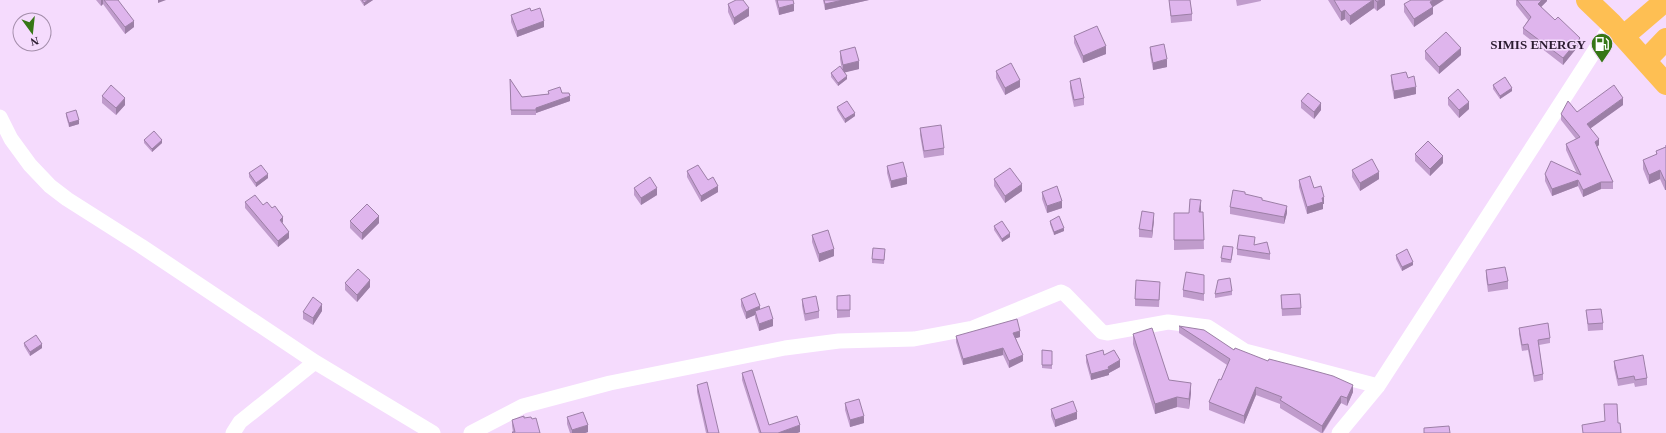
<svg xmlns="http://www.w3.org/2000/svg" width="1666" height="433" font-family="'Times New Roman',serif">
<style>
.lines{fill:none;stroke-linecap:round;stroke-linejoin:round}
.minor{stroke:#fff;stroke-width:15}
.highway{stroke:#febf53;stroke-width:22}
.wall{fill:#c09ccc}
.shaded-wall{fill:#9c7fa6}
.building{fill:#dfb5ed;stroke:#9c7fa6}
.labels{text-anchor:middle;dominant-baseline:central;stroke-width:3;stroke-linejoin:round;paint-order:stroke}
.poi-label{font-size:13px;font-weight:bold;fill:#2b1b30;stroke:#f5dbfd;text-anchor:end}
</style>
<rect width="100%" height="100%" fill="#f5dbfd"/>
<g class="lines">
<path class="minor" d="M0,117L11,139L30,165L50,186L67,199L141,246L315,362L433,433
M233,433L240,422L315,362
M471,433L523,406L610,383L785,348L839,341L914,339L973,328L1061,292L1065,294L1102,332L1107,333L1168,322L1208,327L1245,351L1378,386
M1339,433L1378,386L1612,24"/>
<path class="highway" d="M1587,0L1612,24L1666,84
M1624,36L1666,0
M1646,60L1666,39"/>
</g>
<path class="wall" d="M96,0H118L134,27L125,34L103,4L101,6Z
M360,0H373L364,6Z
M775,0H793L794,11L779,15Z
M823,0H869L825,10Z
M1169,0H1190L1192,14V21L1171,23Z
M1236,0H1261V1L1237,6Z
M1328,0H1385V5L1377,11L1374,8L1350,25L1345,19L1341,21Z
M1516,0H1547V1L1541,7L1580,44L1563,65L1523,34V28L1528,20L1516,5Z
M728,4L749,16L734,25L728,12Z
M1404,4L1433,7V14L1414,27L1404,12Z
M531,11L544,27L517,37L511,22V15Z
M1074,36L1106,54L1083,63L1074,43Z
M1150,47L1167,67L1153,70L1150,54Z
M840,51L859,69L844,72L847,79L838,86L831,77V73L842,70L840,59Z
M1425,51L1461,55L1439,74L1425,59Z
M996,71L1020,87L1005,95L996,78Z
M1391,75L1408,78L1416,94L1394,99L1391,82Z
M510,79L522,97L548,94V91L562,93L570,101L536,113V115H511Z
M1070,81L1084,98V105L1074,107L1070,88Z
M1493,85L1512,91L1500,99L1493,89Z
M102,96L125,105L116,115L102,103Z
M1448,98L1469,109L1459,118L1448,105Z
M1301,101L1321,110L1314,119L1301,108Z
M1623,105L1590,128L1599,145L1597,147L1613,182V189H1601L1583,197L1578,186L1552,196L1545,181V174H1577L1566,150V144L1576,139L1561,120V114Z
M837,107L855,116L845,123L837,110Z
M66,113L79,124L69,127L66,116Z
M920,128L944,148V155L924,158L920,135Z
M144,140L162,143L152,152L144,143Z
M1665,145H1666V190H1665L1660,179L1649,184L1643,169V160L1656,155V151L1665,147Z
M1415,154L1443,163L1430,176L1415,161Z
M887,166L907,184L891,188L887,173Z
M1352,170L1379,179L1360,191L1352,177Z
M687,171L708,180L718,192L701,202L687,177Z
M249,173L268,178L256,187L249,177Z
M994,179L1022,191L1005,203L994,186Z
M1299,180L1314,188L1324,204H1323V209L1307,214L1299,187Z
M634,188L657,195L641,205L634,195Z
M1042,192L1062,208L1047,213L1042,199Z
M1245,194L1262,200L1287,213L1284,224L1230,214V207Z
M245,202L263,205L283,222L282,223L289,238L278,247L245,208Z
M1201,210V212H1203L1204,249L1174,250V213H1189Z
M1154,220L1152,238L1139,237V229Z
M350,221L379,223L362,240L350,228Z
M1050,221L1064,231L1054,235L1050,224Z
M994,226L1010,237L1002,242L994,230Z
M812,235L834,256L819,262L812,242Z
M1237,249L1270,254V260L1237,255Z
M1233,251L1231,263L1221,262V258Z
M885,252L884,264L872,263V259Z
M1396,255L1413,265L1402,271L1396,259Z
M1486,270L1508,281V289L1488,292L1486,277Z
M1204,275V301L1183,297V290Z
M345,283L370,287L357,302L345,290Z
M1160,289L1159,307L1135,306V299Z
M1232,291V295L1215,298V294Z
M850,295V317L837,318V296Z
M1281,295L1301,308V315L1282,316Z
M741,299L760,309L773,326L759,331L755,318V315L746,319L741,306Z
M802,299L819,311V318L805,321L802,306Z
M1586,310L1603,323V330L1588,331Z
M322,311L313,325L303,319V312Z
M1179,326L1234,350L1268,361L1353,392L1347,406L1341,403L1323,433H1321L1280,408V404L1256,395L1244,424L1209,410V402L1221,380L1227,365L1179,333Z
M1519,328L1550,338V343L1539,345L1543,374V380L1534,382L1528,350L1522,351L1519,334Z
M1133,334L1169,380L1191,393L1189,409L1177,407L1155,414L1133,344Z
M956,336L1020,337L1016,338L1023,361L1009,368L1003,355L963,365L956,342Z
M24,343L42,348L30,356L24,346Z
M1042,350L1052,351V369L1042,368Z
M1086,355H1104L1120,367L1109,373V375L1091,380L1086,362Z
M1614,361L1647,378V385L1635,387L1634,383L1618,386L1614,368Z
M742,373L769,425L800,432L797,433H759L742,380Z
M697,385L719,433H706L697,392Z
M845,403L864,423L850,427L845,410Z
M1051,409L1077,419L1055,427L1051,416Z
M567,417L588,432L585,433H570L567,424Z
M524,418L532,419L540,433L513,432L512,426V420Z"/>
<path class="shaded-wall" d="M101,0H103V4L101,6Z
M158,0H166L158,3Z
M368,0H373L364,6V3Z
M843,0H869L825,10V4Z
M1373,0H1374V8L1350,25V16Z
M1380,0H1385V5L1377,11V2Z
M1433,0H1444L1433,7V14L1414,27V19L1430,2Z
M1542,0H1547V1L1538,10V4Z
M794,4V11L779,15V8Z
M749,8V16L734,25V18Z
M1345,10V19L1341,21V12Z
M134,21V27L125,34V27Z
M544,21V27L517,37V31Z
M1580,38V44L1563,65V58Z
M1106,46V54L1083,63V56Z
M1461,48V55L1439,74V67Z
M1167,59V67L1153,70V63Z
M859,61V69L843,73V65Z
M847,76V79L838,86V83Z
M1020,80V87L1005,95V88Z
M1416,87V94L1394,99V91Z
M1512,88V91L1500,99V96Z
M570,96V101L536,113V108Z
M125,98V105L116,115V108Z
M1623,98V105L1587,131V124Z
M1469,102V109L1459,118V110Z
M1321,103V110L1314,119V112Z
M855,113V116L845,123V119Z
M79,120V124L69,127V123Z
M1599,139V145L1595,148V142Z
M162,140V143L152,152V149Z
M1443,156V163L1430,176V169Z
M1660,170V179L1649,184V175Z
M1379,172V179L1360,191V183Z
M268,174V178L256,187V183Z
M907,177V184L891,188V181Z
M1578,180V186L1552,196V189Z
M1665,181H1666V190H1665Z
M1601,182V189L1583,197V190Z
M1022,184V191L1005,203V196Z
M718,186V192L701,202V196Z
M657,188V195L641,205V198Z
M1324,197V204H1323V209L1307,214V207L1322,198Z
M1201,200V210L1199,222V212Z
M1062,201V208L1047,213V206Z
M1287,206V213L1284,224V217Z
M1154,213V220L1152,238V231Z
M379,216V223L362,240V233Z
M283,217V222L280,225V220Z
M1064,228V231L1054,235V232Z
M289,232V238L278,247V241Z
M1010,233V237L1002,242V239Z
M834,249V256L819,262V254Z
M1413,262V265L1402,271V267Z
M370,280V287L357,302V295Z
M322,304V311L313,325V318Z
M760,306V313L755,311V315L746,319V312Z
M773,319V326L759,331V324Z
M1020,331V337L1013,339V333Z
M42,344V348L30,356V352Z
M1003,348V355L963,365V359Z
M1023,355V361L1009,368V361Z
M1120,360V367L1109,373V375L1091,380V374L1108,367Z
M1191,383V393L1189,409V399Z
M1353,385V392L1347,406V398Z
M1256,387V395L1244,424V416Z
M1341,396V403L1322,433V426Z
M1177,397V407L1155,414V404Z
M1077,412V419L1055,427V420Z
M864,416V423L850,427V420Z
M588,425V432L585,433H572V430Z
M800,425V432L797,433H778Z"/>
<path class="building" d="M104,0H118L134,21L125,27Z
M362,0H368L364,3Z
M736,0H743L749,8L734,18L728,4Z
M777,0H793L794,4L779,8Z
M824,0H843L825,4Z
M1169,0H1190L1192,14L1171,16Z
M1334,0H1373L1350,16L1345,10L1341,12Z
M1375,0H1380L1377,2Z
M1411,0H1433L1430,2L1433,7L1414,19L1404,4Z
M1517,0H1542L1538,4L1555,20L1558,17L1580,38L1563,58L1523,28L1531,17Z
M530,8L531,11L540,8L544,21L517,31L511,15Z
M1097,26L1106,46L1083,56L1074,36Z
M1446,32L1461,48L1439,67L1425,51Z
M1164,44L1167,59L1153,63L1150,47Z
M855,47L859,61L843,65L840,51Z
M1011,63L1020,80L1005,88L996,71Z
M840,66L847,76L838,83L831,73Z
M1406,72L1408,78L1414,76L1416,87L1394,91L1391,75Z
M1505,77L1512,88L1500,96L1493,85Z
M1080,78L1084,98L1074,100L1070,81Z
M510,79L522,97L549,94L548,91L560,87L562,93H569L570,96L536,108V110H511Z
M111,85L125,98L116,108L102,96Z
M1614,85L1623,98L1587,124L1599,139L1595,142L1613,182H1601L1583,190L1578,180L1552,189L1545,174L1551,161L1581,175L1566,144L1580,137L1561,114L1568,101L1577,112Z
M1458,89L1469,102L1459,110L1448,98Z
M1308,93L1321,103L1314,112L1301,101Z
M847,101L855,113L845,119L837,107Z
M76,110L79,120L69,123L66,113Z
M941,125L944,148L924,151L920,128Z
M154,131L162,140L152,149L144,140Z
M1428,141L1443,156L1430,169L1415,154Z
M1666,147V181H1665L1660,170L1649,175L1643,160L1657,154L1656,151Z
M1372,159L1379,172L1360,183L1352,170Z
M903,162L907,177L891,181L887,166Z
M261,165L268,174L256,183L249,173Z
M698,165L708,180L713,177L718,186L701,196L687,171Z
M1010,168L1022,184L1005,196L994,179Z
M1310,176L1314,188L1321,186L1324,197L1322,198L1323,202L1307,207L1299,180Z
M650,177L657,188L641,198L634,188Z
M1057,186L1062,201L1047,206L1042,192Z
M1233,190L1245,192V194L1262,198V200L1287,206L1284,217L1230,207Z
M255,195L263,205L267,202L272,208L275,206L283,217L280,220L289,232L278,241L245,202Z
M1190,199L1201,200L1199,212H1203L1204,240H1174V213H1189Z
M367,204L379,216L362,233L350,221Z
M1142,211L1154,213L1152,231L1139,229Z
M1059,216L1064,228L1054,232L1050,221Z
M1002,221L1010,233L1002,239L994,226Z
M828,230L834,249L819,254L812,235Z
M1239,235L1255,237L1254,245L1267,242L1270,254L1237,249Z
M1223,246L1233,247L1231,260L1221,258Z
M873,248L885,249L884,260L872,259Z
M1407,249L1413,262L1402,267L1396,255Z
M1505,267L1508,281L1488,285L1486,270Z
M358,269L370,280L357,295L345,283Z
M1186,272L1204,275V294L1183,290Z
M1230,278L1232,291L1215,294L1218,280Z
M1136,280L1160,282L1159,300L1135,299Z
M755,293L760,306L746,312L741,299Z
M1300,294L1301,308L1282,309L1281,295Z
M850,295V310H837V296Z
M816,296L819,311L805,314L802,299Z
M313,297L322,304L313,318L303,312Z
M769,306L773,319L759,324L755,311Z
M1601,309L1603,323L1588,324L1586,310Z
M1017,319L1020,331L1013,333L1023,355L1009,361L1003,348L963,359L956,336Z
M1548,323L1550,338L1538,340L1543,374L1534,376L1528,344L1522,345L1519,328Z
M1179,326L1204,330L1234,350L1235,348L1268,361L1269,359L1304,368L1333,376L1353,385L1347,398L1341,396L1322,426L1280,400L1282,397L1256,387L1244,416L1209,402L1219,379L1221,380L1230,359Z
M1152,328L1169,380L1191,383L1189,399L1177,397L1155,404L1133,334Z
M36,335L42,344L30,352L24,343Z
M1042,350L1052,351V365H1042Z
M1103,350L1104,355L1114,350L1120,360L1108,367L1109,369L1091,374L1086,355Z
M1643,355L1647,378L1635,380L1634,376L1618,379L1614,361Z
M752,370L769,425L797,416L800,425L778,433H761L742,373Z
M707,382L719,433H708L697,385Z
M859,399L864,416L850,420L845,403Z
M1073,401L1077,412L1055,420L1051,409Z
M1604,404H1617L1618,423H1620L1621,433H1583L1582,425L1605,421Z
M583,412L588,425L572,430L567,417Z
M524,416V418L531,417L532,419L536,418L540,433H513L512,432H515L512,420Z
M1449,426L1450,433H1424V428Z"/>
<defs>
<g id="fuel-pin" transform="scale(1.15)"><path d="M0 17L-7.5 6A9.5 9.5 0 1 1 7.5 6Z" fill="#367716" stroke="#f5dbfd"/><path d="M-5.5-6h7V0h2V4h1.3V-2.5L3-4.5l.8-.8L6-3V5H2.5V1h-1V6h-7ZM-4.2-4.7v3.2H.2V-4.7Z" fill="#fff"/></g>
</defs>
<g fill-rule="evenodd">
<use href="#fuel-pin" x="1602" y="44"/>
</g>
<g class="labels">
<g class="poi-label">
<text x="1586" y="44">SIMIS ENERGY</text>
</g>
</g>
<g transform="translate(32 32) rotate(165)"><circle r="19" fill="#f5dbfd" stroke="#a48eab"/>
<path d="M0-3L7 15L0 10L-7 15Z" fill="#367716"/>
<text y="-6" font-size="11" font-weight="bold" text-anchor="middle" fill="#2b1b30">N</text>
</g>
</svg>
